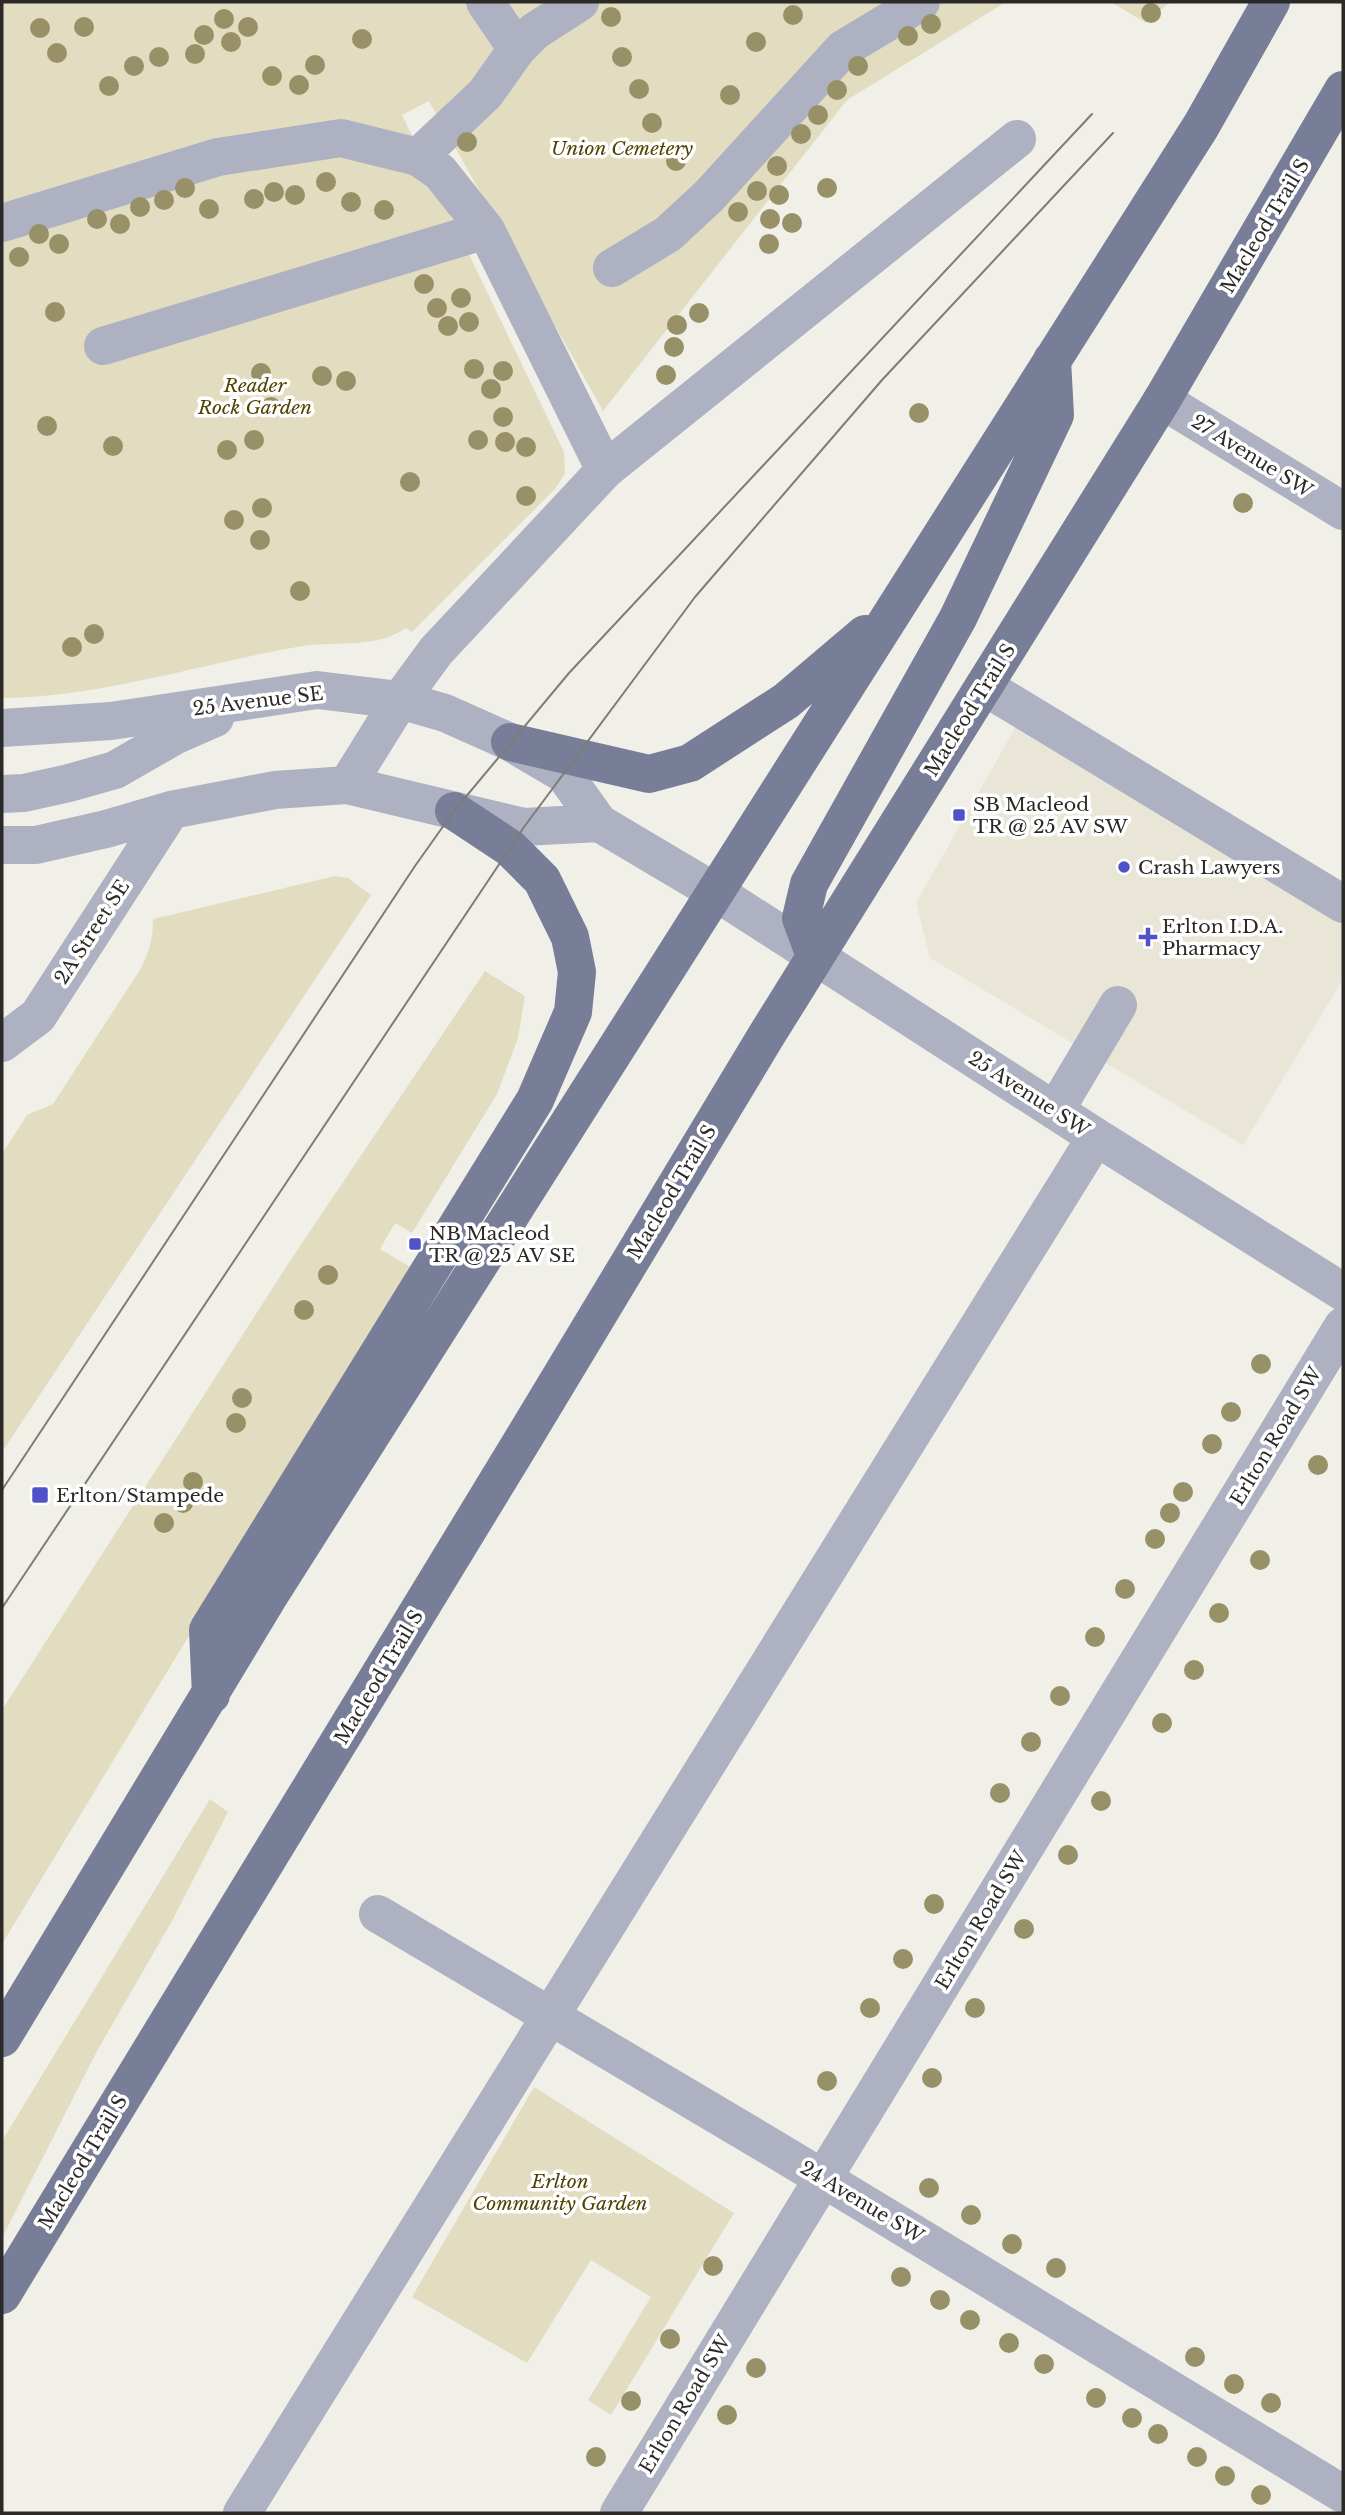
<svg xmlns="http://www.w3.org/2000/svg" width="1345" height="2515" font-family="'Libre Baskerville',serif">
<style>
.built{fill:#e9e6d7}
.green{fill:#e2dcc1}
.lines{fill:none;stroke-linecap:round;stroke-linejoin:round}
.minor{stroke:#aeb1c1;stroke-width:38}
.major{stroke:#787d98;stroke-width:38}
.tram{stroke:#7d7c78;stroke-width:2}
.tree{fill:#989168}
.poi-dot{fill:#4f52c8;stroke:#fff;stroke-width:2.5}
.labels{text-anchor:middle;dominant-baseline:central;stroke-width:7;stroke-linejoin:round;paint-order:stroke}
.park-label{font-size:19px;font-style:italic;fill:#504300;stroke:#fff}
.street-label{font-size:19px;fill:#2b2a28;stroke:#fff}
.poi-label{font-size:19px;fill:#2b2a28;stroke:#fff;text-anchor:start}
</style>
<rect width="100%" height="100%" fill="#f1f0e8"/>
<path class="built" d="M1032,698L1343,900V979L1243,1145L930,958L916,903Z"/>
<path class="green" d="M2,2H1006L847,100L603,411L429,101L402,115L564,452L565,474L555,489L412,632L406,628C375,650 332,640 297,647C199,664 102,697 2,698Z
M1111,2H1170L1146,23Z
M335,876L348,878L371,895L2,1452V1154L27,1115L53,1104L138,973C149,954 153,940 153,919Z
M485,971L525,996L518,1038L497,1094L412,1233L395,1223L380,1249L412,1268L2,1944V1710L288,1264Z
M210,1799L228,1812L172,1921L97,2051L2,2238V2141Z
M534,2087L734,2213L611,2415L588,2400L651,2297L591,2260L527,2363L412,2297Z"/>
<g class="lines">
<path class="minor" d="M485,2L517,49
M418,157L485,94L517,49L535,31L580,2
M2,223L218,157L341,138L418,157L440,172L486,230L605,470
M612,268L668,234L709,196L843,49L921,2
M103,346L486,230
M1162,400L1343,511
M985,687L1343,904
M2,728L111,721L317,690L400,700L445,713L510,742L564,774L599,823L717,893L1096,1137L1343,1292
M347,785L400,700L436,651L605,470L1017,139
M2,794L24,793L69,783L115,770L176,735L215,718
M2,845H36L106,829L171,810L275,790L347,785L524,827L599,823
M2,1043L38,1016L171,810
M1055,1111L1118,1005
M378,1914L781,2153L1343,2494
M242,2513L1096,1137
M619,2513L1343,1326"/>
<path class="major" d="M510,742L649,774L690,763L786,701L865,634
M815,956L801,918L809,884L958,618L1055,415L1052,360
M211,1695L208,1630L535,1100L573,1012L577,972L570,937L542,880L510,848L454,811
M2,2038L269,1596L1201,126L1271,2
M2,2295L525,1436L766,1036L1162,400L1343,90"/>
<path class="tram" d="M2,1490L415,866L454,811L569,673L1092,114
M2,1608L524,827L695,597L882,380L1113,133"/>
</g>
<g class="tree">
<circle cx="1151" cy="13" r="10"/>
<circle cx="793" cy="15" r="10"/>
<circle cx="611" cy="17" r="10"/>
<circle cx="224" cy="19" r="10"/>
<circle cx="931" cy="24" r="10"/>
<circle cx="84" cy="27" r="10"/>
<circle cx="248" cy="27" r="10"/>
<circle cx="40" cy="28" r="10"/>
<circle cx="204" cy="35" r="10"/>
<circle cx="908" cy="36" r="10"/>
<circle cx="362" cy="39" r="10"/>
<circle cx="231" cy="42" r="10"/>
<circle cx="756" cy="42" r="10"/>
<circle cx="57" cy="53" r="10"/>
<circle cx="195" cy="54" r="10"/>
<circle cx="159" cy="57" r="10"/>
<circle cx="622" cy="57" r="10"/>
<circle cx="315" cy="65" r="10"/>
<circle cx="134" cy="66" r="10"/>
<circle cx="858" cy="66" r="10"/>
<circle cx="272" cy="76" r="10"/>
<circle cx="299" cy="85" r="10"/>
<circle cx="109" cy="86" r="10"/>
<circle cx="639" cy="89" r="10"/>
<circle cx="837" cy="90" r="10"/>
<circle cx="730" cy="95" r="10"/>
<circle cx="818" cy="115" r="10"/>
<circle cx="652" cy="123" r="10"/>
<circle cx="801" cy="134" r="10"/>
<circle cx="467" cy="142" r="10"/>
<circle cx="676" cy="161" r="10"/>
<circle cx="777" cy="166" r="10"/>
<circle cx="326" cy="182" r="10"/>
<circle cx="185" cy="188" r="10"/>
<circle cx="827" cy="188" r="10"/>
<circle cx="757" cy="191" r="10"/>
<circle cx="274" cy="192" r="10"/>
<circle cx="295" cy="195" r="10"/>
<circle cx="779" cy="195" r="10"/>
<circle cx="254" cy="199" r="10"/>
<circle cx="164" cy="200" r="10"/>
<circle cx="351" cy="202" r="10"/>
<circle cx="140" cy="207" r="10"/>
<circle cx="209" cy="209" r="10"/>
<circle cx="384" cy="210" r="10"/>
<circle cx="738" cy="212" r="10"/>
<circle cx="97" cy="219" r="10"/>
<circle cx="770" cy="219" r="10"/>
<circle cx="792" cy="223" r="10"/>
<circle cx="120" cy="224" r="10"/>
<circle cx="39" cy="234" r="10"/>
<circle cx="59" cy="244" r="10"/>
<circle cx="769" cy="244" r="10"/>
<circle cx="19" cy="257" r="10"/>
<circle cx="424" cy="284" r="10"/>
<circle cx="461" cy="298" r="10"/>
<circle cx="437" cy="308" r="10"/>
<circle cx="55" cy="312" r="10"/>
<circle cx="699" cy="313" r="10"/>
<circle cx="469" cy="322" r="10"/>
<circle cx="677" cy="325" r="10"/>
<circle cx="448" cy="326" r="10"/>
<circle cx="674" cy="347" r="10"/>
<circle cx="474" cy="369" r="10"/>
<circle cx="503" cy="371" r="10"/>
<circle cx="261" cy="373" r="10"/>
<circle cx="666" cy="375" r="10"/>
<circle cx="322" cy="376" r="10"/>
<circle cx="346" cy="381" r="10"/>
<circle cx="491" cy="389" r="10"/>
<circle cx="271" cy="407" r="10"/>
<circle cx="919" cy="413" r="10"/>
<circle cx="503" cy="417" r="10"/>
<circle cx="47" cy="426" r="10"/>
<circle cx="254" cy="440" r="10"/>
<circle cx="478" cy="440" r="10"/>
<circle cx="505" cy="442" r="10"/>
<circle cx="113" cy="446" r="10"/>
<circle cx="526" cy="447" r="10"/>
<circle cx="227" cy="450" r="10"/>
<circle cx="410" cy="482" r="10"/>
<circle cx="526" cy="496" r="10"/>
<circle cx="1243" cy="503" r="10"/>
<circle cx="262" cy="508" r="10"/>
<circle cx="234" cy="520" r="10"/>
<circle cx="260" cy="540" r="10"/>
<circle cx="300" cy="591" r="10"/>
<circle cx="94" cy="634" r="10"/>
<circle cx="72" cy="647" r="10"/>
<circle cx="328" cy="1275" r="10"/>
<circle cx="304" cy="1310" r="10"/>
<circle cx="1261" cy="1364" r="10"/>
<circle cx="242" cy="1398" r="10"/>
<circle cx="1231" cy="1412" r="10"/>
<circle cx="236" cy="1423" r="10"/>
<circle cx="1212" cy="1444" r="10"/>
<circle cx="1318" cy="1465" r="10"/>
<circle cx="193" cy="1482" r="10"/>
<circle cx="1183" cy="1492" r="10"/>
<circle cx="183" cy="1503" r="10"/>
<circle cx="1170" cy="1513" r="10"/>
<circle cx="164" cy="1523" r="10"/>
<circle cx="1155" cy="1539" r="10"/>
<circle cx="1260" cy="1560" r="10"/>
<circle cx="1125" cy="1589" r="10"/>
<circle cx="1219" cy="1613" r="10"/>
<circle cx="1095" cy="1637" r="10"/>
<circle cx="1194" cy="1670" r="10"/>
<circle cx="1060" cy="1696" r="10"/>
<circle cx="1162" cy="1723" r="10"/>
<circle cx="1031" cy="1742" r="10"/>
<circle cx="1000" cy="1793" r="10"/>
<circle cx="1101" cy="1801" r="10"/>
<circle cx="1068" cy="1855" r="10"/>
<circle cx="934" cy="1904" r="10"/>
<circle cx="1024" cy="1929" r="10"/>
<circle cx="903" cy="1959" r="10"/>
<circle cx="870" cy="2008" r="10"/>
<circle cx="975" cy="2008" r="10"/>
<circle cx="932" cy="2078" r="10"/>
<circle cx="827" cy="2081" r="10"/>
<circle cx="929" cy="2188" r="10"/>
<circle cx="971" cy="2215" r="10"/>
<circle cx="1012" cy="2244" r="10"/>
<circle cx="713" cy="2266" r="10"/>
<circle cx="1056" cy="2268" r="10"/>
<circle cx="901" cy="2277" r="10"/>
<circle cx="940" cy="2300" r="10"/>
<circle cx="970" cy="2320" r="10"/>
<circle cx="670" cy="2339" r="10"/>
<circle cx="1009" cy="2343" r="10"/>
<circle cx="1195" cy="2357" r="10"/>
<circle cx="1044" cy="2364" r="10"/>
<circle cx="756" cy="2368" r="10"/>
<circle cx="1234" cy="2384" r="10"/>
<circle cx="1096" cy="2398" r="10"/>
<circle cx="631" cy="2401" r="10"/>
<circle cx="1271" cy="2403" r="10"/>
<circle cx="727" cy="2415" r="10"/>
<circle cx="1132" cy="2418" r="10"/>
<circle cx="1158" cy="2434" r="10"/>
<circle cx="596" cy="2457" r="10"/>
<circle cx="1197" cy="2457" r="10"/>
<circle cx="1225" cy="2476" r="10"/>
<circle cx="1261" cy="2495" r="10"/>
</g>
<g class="poi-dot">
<rect x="952" y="808" width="14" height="14" rx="3.5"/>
<circle cx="1124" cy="867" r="7"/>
<path d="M1144.5 926.5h7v7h7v7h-7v7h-7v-7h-7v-7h7z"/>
<rect x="408" y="1237" width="14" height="14" rx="3.5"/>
<rect x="31" y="1486" width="18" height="18" rx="3.5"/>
</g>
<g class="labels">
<g class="park-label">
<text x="622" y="148">Union Cemetery</text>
<text x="255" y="385">Reader<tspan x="255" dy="22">Rock Garden</tspan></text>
<text x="560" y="2181">Erlton<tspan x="560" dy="22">Community Garden</tspan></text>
</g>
<g class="street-label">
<text transform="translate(1265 226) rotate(-59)">Macleod Trail S</text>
<text transform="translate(1252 456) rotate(32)">27 Avenue SW</text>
<text transform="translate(258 701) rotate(-7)">25 Avenue SE</text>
<text transform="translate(970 710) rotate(-58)">Macleod Trail S</text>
<text transform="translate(92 932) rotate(-57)">2A Street SE</text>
<text transform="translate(1029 1094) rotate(33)">25 Avenue SW</text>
<text transform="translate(672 1192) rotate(-59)">Macleod Trail S</text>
<text transform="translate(1276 1436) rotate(-59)">Erlton Road SW</text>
<text transform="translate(379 1677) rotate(-59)">Macleod Trail S</text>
<text transform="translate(981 1920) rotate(-59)">Erlton Road SW</text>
<text transform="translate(83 2162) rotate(-59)">Macleod Trail S</text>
<text transform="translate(862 2202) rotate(31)">24 Avenue SW</text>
<text transform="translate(685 2404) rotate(-59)">Erlton Road SW</text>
</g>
<g class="poi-label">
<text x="973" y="804">SB Macleod<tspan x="973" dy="22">TR @ 25 AV SW</tspan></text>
<text x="1138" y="867">Crash Lawyers</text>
<text x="1162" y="926">Erlton I.D.A.<tspan x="1162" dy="22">Pharmacy</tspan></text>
<text x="429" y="1233">NB Macleod<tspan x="429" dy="22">TR @ 25 AV SE</tspan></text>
<text x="56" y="1495">Erlton/Stampede</text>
</g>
</g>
<rect width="1345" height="2515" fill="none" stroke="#2b2a28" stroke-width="7"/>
</svg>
